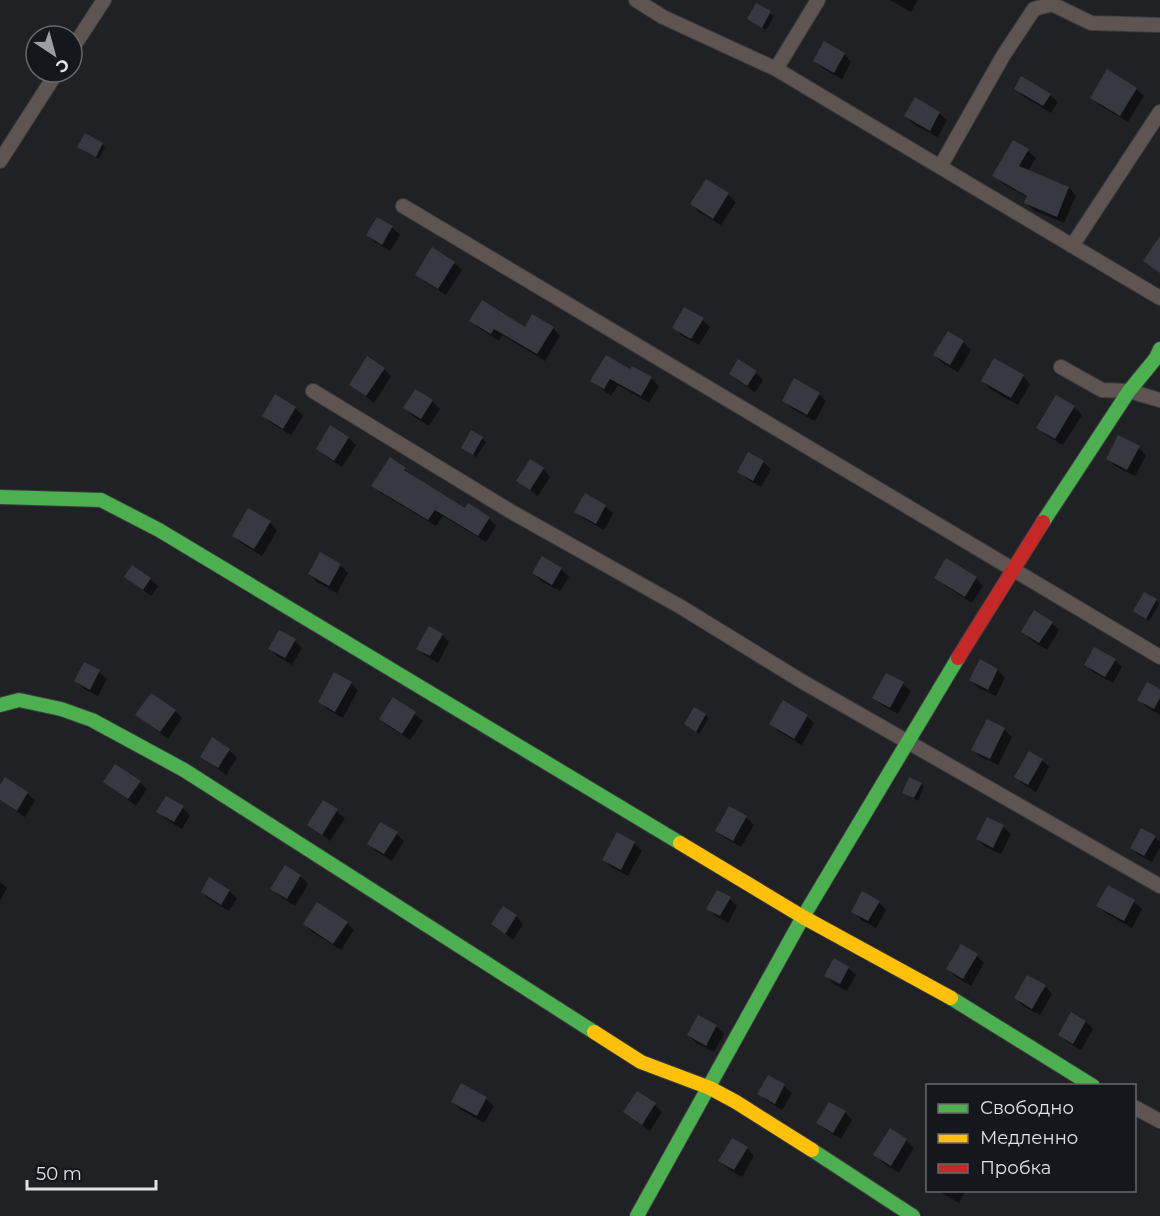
<svg xmlns="http://www.w3.org/2000/svg" width="1160" height="1216" font-family="Montserrat,sans-serif">
<style>
.shadow{fill:#0007}
.building{fill:#363940}
.lines{fill:none;stroke-linecap:round;stroke-linejoin:round}
.street-casing{stroke:#3c3c3e;stroke-width:16}
.fast-casing{stroke:#3c3c3e;stroke-width:16}
.slow-casing{stroke:#3c3c3e;stroke-width:16}
.jam-casing{stroke:#3c3c3e;stroke-width:16}
.street{stroke:#5e5552;stroke-width:14}
.fast{stroke:#4caf50;stroke-width:14}
.slow{stroke:#ffc107;stroke-width:14}
.jam{stroke:#c62828;stroke-width:14}
</style>
<rect width="100%" height="100%" fill="#202124"/>
<path class="shadow" d="M890,0H918L911,12Z
M757,5L774,16L766,30L749,19Z
M844,54L851,62L842,79L822,68L815,60Z
M1016,89L1050,95L1058,102L1051,113L1023,96Z
M1136,89L1144,96L1128,122L1099,105L1091,97Z
M939,113L947,120L938,137L913,124L906,116Z
M1014,142L1028,151L1036,158L1028,171L1069,188L1076,196L1064,223L1033,210L1026,202L1028,198L1002,183L994,176Z
M102,144L105,147L99,159L79,147Z
M728,194L736,202L721,225L699,212L692,204Z
M392,227L400,235L390,251L375,242L368,235Z
M454,263L462,270L446,295L425,282L417,275Z
M703,320L710,327L699,345L681,335L674,327Z
M471,321L526,329L553,328L560,336L545,361L502,335L499,341L479,328Z
M963,342L971,350L958,372L942,363L935,355Z
M384,369L391,376L374,403L351,385Z
M630,371L651,378L659,386L649,403L618,385L611,396L592,381Z
M756,373L763,380L755,392L738,381L730,374Z
M1023,376L1030,384L1018,405L990,389L983,381Z
M416,391L432,401L440,409L429,426L413,416L405,408Z
M819,394L826,401L815,421L791,408L784,400Z
M276,396L295,408L303,416L291,435L271,423L264,416Z
M1074,407L1082,415L1063,445L1046,435L1038,427Z
M348,438L356,445L342,467L325,456L317,448Z
M482,438L486,442L476,457L463,448Z
M1139,448L1146,455L1135,476L1115,466L1108,459Z
M763,462L771,469L761,487L747,479L739,471Z
M405,469L413,477L465,510L489,518L496,526L486,542L443,516L436,526L381,493L373,486Z
M543,469L550,477L538,496L518,481Z
M605,506L613,513L604,530L584,519L576,512Z
M270,522L277,530L262,556L241,543L233,536Z
M321,554L340,565L348,573L337,593L317,582L309,574Z
M561,569L569,577L560,591L541,581L534,573Z
M125,577L150,579L158,586L151,596Z
M936,577L976,578L983,586L972,603L944,585Z
M1156,600L1159,604L1149,621L1135,611Z
M1052,623L1059,630L1047,650L1030,639L1023,632Z
M442,635L449,642L438,663L426,656L418,648Z
M295,641L302,648L292,665L277,656L270,649Z
M1115,660L1122,667L1113,683L1093,672L1086,665Z
M981,661L998,670L1005,678L996,696L978,688L971,680Z
M85,664L99,672L107,679L98,696L84,689L76,681Z
M351,683L358,690L343,718L327,709L320,702Z
M903,684L911,691L898,714L882,705L874,698Z
M1160,691V715L1146,707L1139,699Z
M393,699L415,714L423,721L410,740L388,726L381,719Z
M695,709L709,718L699,734L685,724Z
M175,711L182,718L168,739L137,715Z
M807,716L814,723L802,745L778,731L771,723Z
M1004,729L1012,737L998,765L981,757L973,750Z
M229,750L237,758L226,775L202,757Z
M1042,760L1049,767L1036,792L1023,784L1016,777Z
M5,779L28,794L35,801L25,817L0,800V788Z
M105,782H140L147,789L136,806Z
M921,784L924,787L918,801L904,792Z
M324,802L345,818L330,841L309,825Z
M183,808L190,815L182,829L166,819L158,812Z
M746,817L754,825L741,847L725,838L717,831Z
M988,819L1003,827L1011,834L1001,854L985,847L978,839Z
M397,834L404,841L392,861L376,851L369,843Z
M618,834L635,844L642,851L628,876L611,867L604,859Z
M1155,837L1160,842V848L1152,862L1139,855L1132,848Z
M286,867L300,876L308,884L295,906L280,896L272,889Z
M0,882L7,888L0,901Z
M1108,887L1134,902L1142,909L1132,928L1106,913L1098,906Z
M229,891L237,898L229,911L210,900L202,892Z
M730,899L737,906L728,923L716,916L708,908Z
M879,902L886,910L876,928L860,919L853,911Z
M516,916L523,924L513,940L493,924Z
M347,923L354,930L341,950L312,932L305,924Z
M977,956L984,963L971,986L955,976L948,969Z
M848,968L856,975L847,991L834,984L826,976Z
M1045,986L1052,994L1040,1015L1023,1006L1016,998Z
M1072,1014L1086,1022L1093,1029L1081,1050L1067,1042L1060,1035Z
M716,1026L724,1034L714,1052L696,1043L688,1035Z
M769,1077L784,1086L792,1093L782,1110L767,1101L759,1094Z
M486,1099L494,1106L484,1123L460,1109L452,1102Z
M655,1105L662,1112L650,1131L625,1112Z
M845,1112L852,1120L841,1139L826,1130L818,1123Z
M890,1130L906,1140L914,1148L899,1173L883,1163L875,1155Z
M747,1148L754,1156L742,1177L728,1169L720,1161Z
M937,1190H966L959,1203Z"/>
<path class="building" d="M756,3L771,11L762,28L747,19Z
M824,41L845,53L834,73L813,61Z
M1107,69L1137,88L1120,116L1090,98Z
M1021,76L1051,94L1043,106L1014,89Z
M915,97L940,112L930,131L904,116Z
M85,133L103,143L96,157L77,147Z
M1013,140L1029,149L1019,166L1069,187L1057,217L1024,203L1027,196L992,176Z
M706,179L729,193L713,219L690,204Z
M377,217L393,226L382,245L366,235Z
M1160,236V273L1143,261Z
M432,247L455,262L438,289L415,275Z
M482,300L525,327L532,314L554,327L537,354L494,329L491,334L469,321Z
M684,307L704,318L691,339L672,328Z
M948,331L964,341L950,365L933,355Z
M606,355L630,369L632,366L652,377L641,396L610,379L604,389L590,381Z
M367,356L385,368L366,396L349,385Z
M994,358L1024,375L1011,398L981,381Z
M738,359L757,371L747,386L729,374Z
M794,378L820,393L807,415L782,401Z
M415,389L433,400L421,419L403,408Z
M275,394L296,407L283,429L262,416Z
M1056,395L1075,406L1055,439L1036,428Z
M330,425L349,437L334,461L316,449Z
M471,430L483,437L473,455L461,448Z
M1118,435L1140,446L1127,470L1106,459Z
M748,452L764,461L753,481L737,472Z
M390,457L406,468L404,470L465,508L468,503L490,517L478,536L435,510L428,520L371,486Z
M530,459L544,468L530,490L516,481Z
M585,493L606,505L596,524L574,512Z
M248,508L271,521L254,549L232,536Z
M320,552L341,564L329,586L308,574Z
M542,556L562,568L552,585L532,573Z
M946,558L977,577L965,597L934,578Z
M132,565L151,578L143,590L124,577Z
M1144,592L1157,599L1146,619L1133,611Z
M1034,610L1053,622L1039,643L1021,632Z
M429,626L443,634L430,656L416,649Z
M279,630L296,639L285,658L268,649Z
M1094,647L1116,659L1105,677L1084,665Z
M980,659L998,669L988,690L969,680Z
M84,662L100,670L90,690L74,681Z
M334,672L352,682L335,712L318,702Z
M886,673L904,682L890,708L872,698Z
M1147,682L1160,689V698L1154,709L1137,700Z
M151,693L176,710L160,732L135,715Z
M393,697L416,712L402,734L379,719Z
M783,700L808,715L794,739L769,724Z
M694,707L706,714L696,732L684,724Z
M987,719L1005,728L990,759L971,750Z
M212,737L230,749L218,768L200,757Z
M1029,751L1043,759L1028,785L1014,777Z
M115,764L141,781L128,799L103,782Z
M5,777L28,792L17,811L0,800V785Z
M909,777L922,783L914,798L902,793Z
M166,796L184,806L174,822L156,812Z
M323,800L338,809L322,835L307,825Z
M729,806L747,816L733,841L715,831Z
M987,817L1004,825L993,848L976,839Z
M380,822L398,832L384,854L367,844Z
M1141,828L1156,836L1144,856L1130,848Z
M617,832L635,842L621,870L602,860Z
M285,865L301,875L287,899L270,889Z
M209,877L230,890L221,905L201,892Z
M1108,885L1135,900L1124,921L1096,906Z
M717,890L731,897L720,916L706,909Z
M862,891L880,901L868,921L851,912Z
M317,902L348,922L333,944L303,924Z
M503,906L517,915L505,934L491,924Z
M961,944L978,954L963,979L946,969Z
M834,958L849,967L840,984L824,976Z
M1027,975L1046,985L1032,1009L1014,998Z
M1071,1012L1086,1021L1073,1044L1058,1035Z
M698,1015L717,1025L706,1046L687,1035Z
M768,1075L785,1084L775,1104L757,1094Z
M461,1083L487,1097L477,1116L451,1102Z
M637,1091L656,1103L642,1125L623,1112Z
M829,1102L846,1111L833,1133L816,1123Z
M890,1128L907,1139L891,1166L873,1155Z
M732,1138L748,1147L734,1170L718,1161Z"/>
<g class="lines">
<g class="street-casing">
<path id="street" d="M636,0L663,17L776,69L1160,298
M72,49L104,0
M776,69L818,0
M0,161L57,72
M940,167L1003,56L1034,9L1052,4L1091,23L1160,25
M403,206L1160,657
M1072,246L1160,112
M1061,367L1102,390L1129,391L1160,400
M313,391L510,511L681,607L803,682L1160,886
M1134,1107L1160,1121"/>
</g>
<g class="fast-casing">
<path id="fast" d="M0,497L101,500L159,530L680,843
M1043,522L1129,391L1156,358L1160,349
M0,705L19,700L61,709L92,720L184,770L594,1032
M951,998L1093,1086
M812,1150L913,1216
M637,1216L803,917L958,658"/>
</g>
<g class="slow-casing">
<path id="slow" d="M680,843L803,917L951,998
M594,1032L641,1062L710,1088L736,1102L812,1150"/>
</g>
<g class="jam-casing">
<path id="jam" d="M958,658L1043,522"/>
</g>
<use href="#street" class="street"/>
<use href="#fast" class="fast"/>
<use href="#slow" class="slow"/>
<use href="#jam" class="jam"/>
</g>
<rect x="926" y="1084" width="210" height="108" fill="#14171c" stroke="#66686c" stroke-width="1.5"/>
<rect x="938" y="1104" width="30" height="9" fill="#4caf50" stroke="#66686c" stroke-width="1.5"/>
<text x="980" y="1114" font-size="18" fill="#e0e2e5">Свободно</text>
<rect x="938" y="1134" width="30" height="9" fill="#ffc107" stroke="#66686c" stroke-width="1.5"/>
<text x="980" y="1144" font-size="18" fill="#e0e2e5">Медленно</text>
<rect x="938" y="1164" width="30" height="9" fill="#c62828" stroke="#66686c" stroke-width="1.5"/>
<text x="980" y="1174" font-size="18" fill="#e0e2e5">Пробка</text>
<g transform="translate(54 54) rotate(144)"><circle r="28" fill="#14171c" stroke="#66686c" stroke-width="1.5"/>
<path d="M0-4.5L10 22L0 15L-10 22Z" fill="#9d9ea1"/>
<text y="-9" font-size="16" font-weight="bold" text-anchor="middle" fill="#e0e2e5">С</text>
</g>
<path d="M27 1180v9h129v-9" fill="none" stroke="#e0e2e5" stroke-width="3"/>
<text x="36" y="1180" font-size="18" fill="#e0e2e5" stroke="#14171c" stroke-width="4.5" paint-order="stroke">50 m</text>
</svg>
